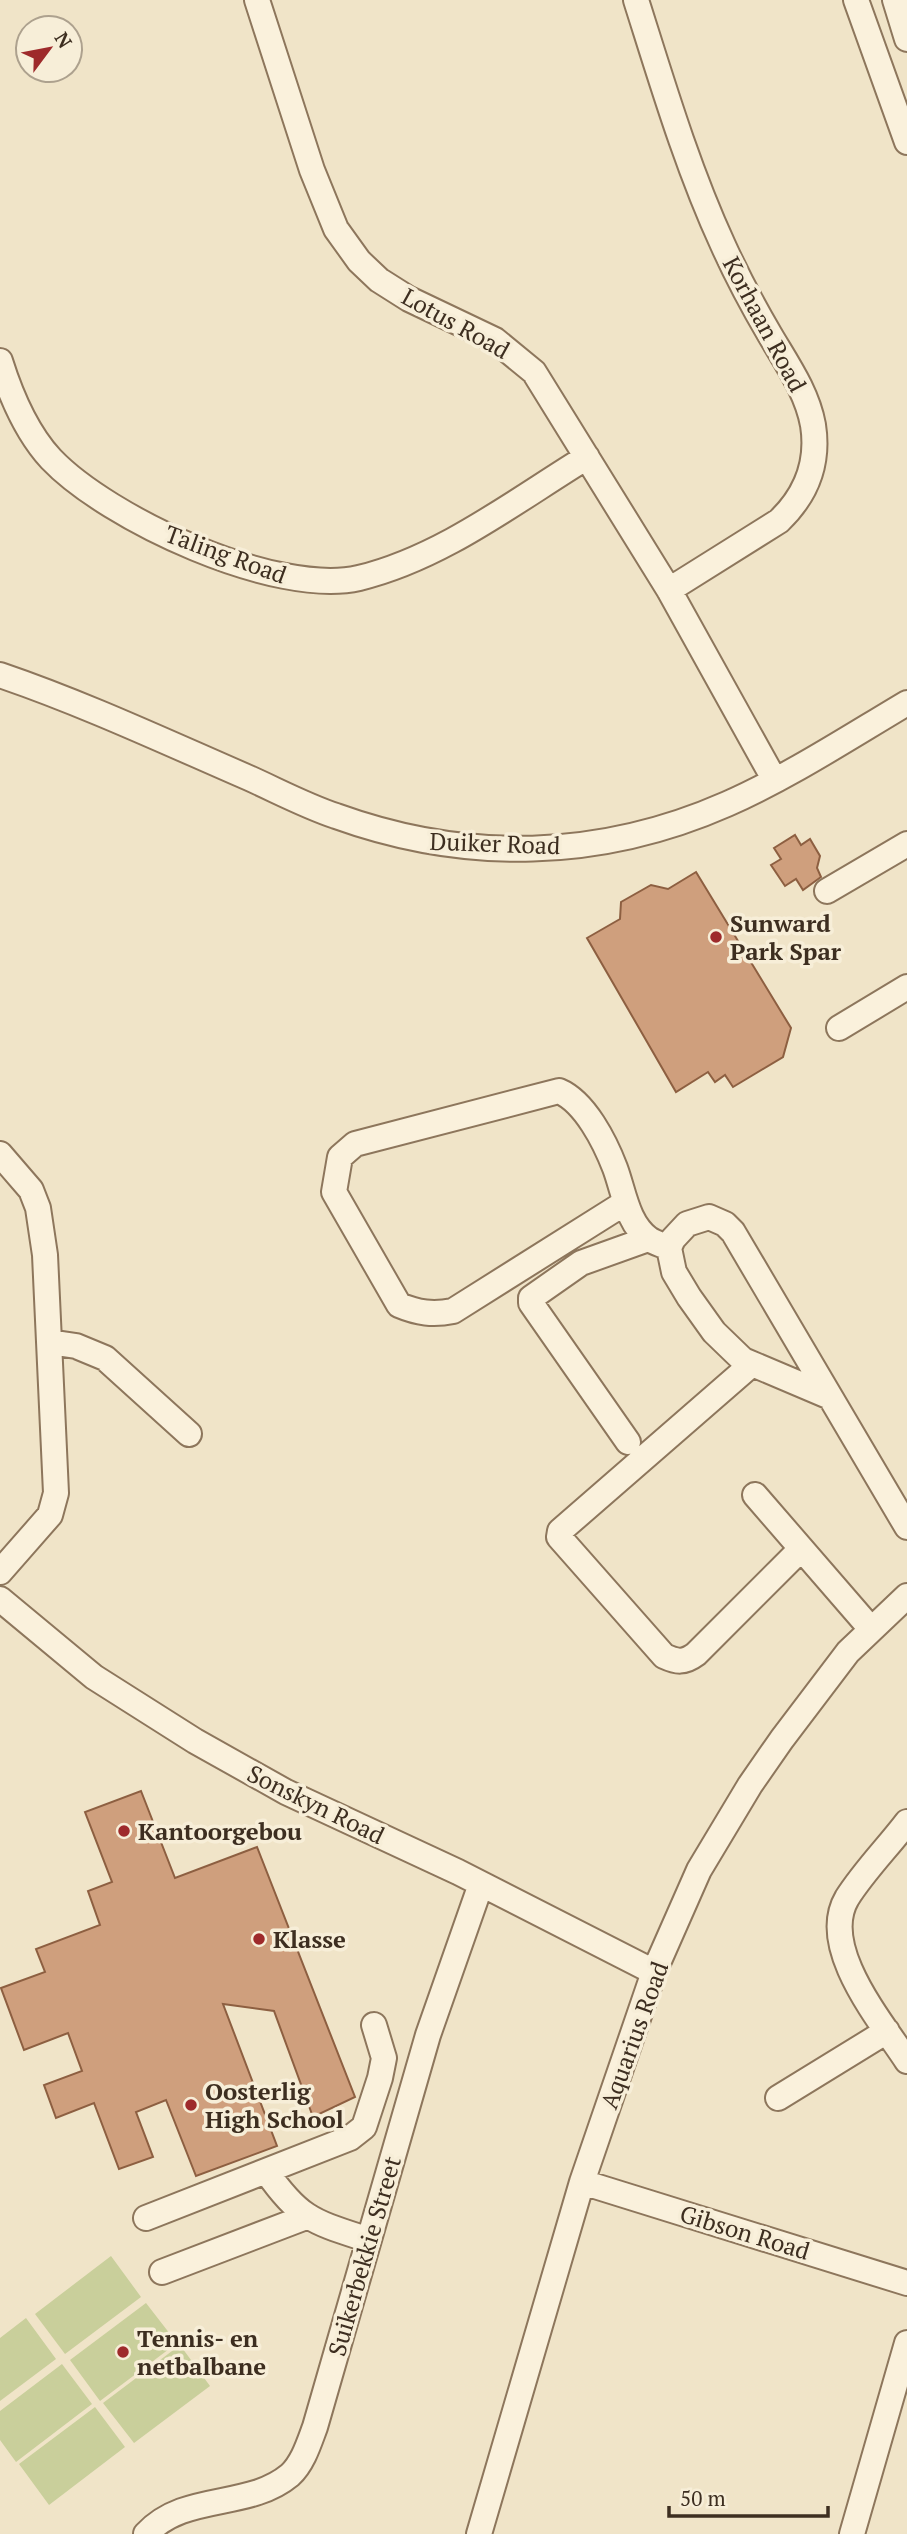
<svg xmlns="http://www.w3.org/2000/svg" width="907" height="2534" font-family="'PT Serif',serif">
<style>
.green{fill:#c9cf9b}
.building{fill:#cf9f7d;stroke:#8d5f41;stroke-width:2}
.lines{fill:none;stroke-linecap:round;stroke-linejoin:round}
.minor-casing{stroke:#8d765c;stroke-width:28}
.minor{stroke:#faf1dc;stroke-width:24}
.poi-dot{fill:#9e2a2b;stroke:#f7eed8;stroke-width:2.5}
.labels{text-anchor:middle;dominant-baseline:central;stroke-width:7;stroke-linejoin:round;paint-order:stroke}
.street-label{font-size:24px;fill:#3d2e20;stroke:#f7eed8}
.poi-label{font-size:24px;font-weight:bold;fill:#3d2e20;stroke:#f7eed8;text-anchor:start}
</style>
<rect width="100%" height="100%" fill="#f0e4c8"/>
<path class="green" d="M111,2256L141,2297L65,2354L35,2314Z
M146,2303L177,2343L100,2401L70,2360Z
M26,2318L56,2359L0,2401V2338Z
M180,2345L210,2386L134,2443L103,2403Z
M62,2364L92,2404L16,2462L0,2440V2411Z
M95,2407L125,2447L49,2505L19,2464Z"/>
<path class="building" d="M795,835L801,845L810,839L820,856L817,868L821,877L803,890L796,879L785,886L771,865L781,859L774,848Z
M696,872L791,1028L783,1057L733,1087L725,1075L715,1082L708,1072L676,1092L587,938L620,919L621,902L651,885L668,889Z
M141,1791L175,1878L257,1847L355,2097L313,2117L274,2011L223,2004L277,2146L196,2176L166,2100L136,2112L153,2157L119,2169L94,2103L56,2118L44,2085L82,2071L68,2033L24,2050L1,1988L45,1972L36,1949L100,1925L88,1891L112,1882L85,1812Z"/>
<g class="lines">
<g class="minor-casing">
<path id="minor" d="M257,0L312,170L336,229L359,261L379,280L409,299L495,340L534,372L669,590L774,779
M636,0C662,82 687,167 723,245C737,276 753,306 770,335C787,364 807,392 813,425C819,463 806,495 779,521L669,590
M856,0L907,142
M895,0L907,39
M0,361C11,396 26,432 51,459C108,519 276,597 359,578C442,558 515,501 587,457
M0,675C85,704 166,742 249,778C278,791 306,806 336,816C466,863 600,860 727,804C790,776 848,738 907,703
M827,891L907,844
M839,1028L907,987
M0,1154L31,1190L38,1208L45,1255L56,1493L50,1515L0,1572
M623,1204L453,1311C433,1315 418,1313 399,1305L334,1192L340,1157L355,1144L559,1091C585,1102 605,1142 615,1168C624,1192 627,1223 649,1239C655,1243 663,1245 669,1248
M49,1342L76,1346L105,1358L189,1434
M752,1364L560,1531L559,1537L664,1656C677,1662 684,1663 696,1654L800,1550
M828,1396L743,1360L714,1332L689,1297L674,1272L669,1248L673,1239L687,1224L709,1217L725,1224L733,1232L907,1527
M628,1442L531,1303V1298L581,1263L648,1239
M755,1495L871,1629
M0,1599L94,1677L195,1741L286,1792L458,1872L654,1972
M907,1822C888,1847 864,1871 847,1898C818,1947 881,2021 907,2061
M778,2098L887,2031
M266,2171C300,2220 314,2222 369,2240
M582,2182L907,2283
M146,2218L350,2138L364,2127L380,2078L384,2058L374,2025
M162,2272L306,2217
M146,2534C185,2492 248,2510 290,2475C303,2463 309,2443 315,2427L428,2035L481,1884
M479,2534L582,2182L654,1972L699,1870L750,1785L782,1739L848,1652L907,1596
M852,2534L907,2343"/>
</g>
<use href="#minor" class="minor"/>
</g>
<g class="poi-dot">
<circle cx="716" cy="937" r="7"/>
<circle cx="124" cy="1831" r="7"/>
<circle cx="259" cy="1939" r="7"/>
<circle cx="191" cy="2105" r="7"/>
<circle cx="123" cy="2352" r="7"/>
</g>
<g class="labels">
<g class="street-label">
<text transform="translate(456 323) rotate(29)">Lotus Road</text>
<text transform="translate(765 324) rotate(62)">Korhaan Road</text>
<text transform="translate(226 554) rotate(20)">Taling Road</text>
<text transform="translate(495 843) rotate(2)">Duiker Road</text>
<text transform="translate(316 1804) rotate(26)">Sonskyn Road</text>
<text transform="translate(634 2035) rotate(-70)">Aquarius Road</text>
<text transform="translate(745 2232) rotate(17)">Gibson Road</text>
<text transform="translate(364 2256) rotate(-74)">Suikerbekkie Street</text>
</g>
<g class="poi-label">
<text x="730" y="923">Sunward<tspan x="730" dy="28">Park Spar</tspan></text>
<text x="138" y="1831">Kantoorgebou</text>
<text x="273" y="1939">Klasse</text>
<text x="205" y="2091">Oosterlig<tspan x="205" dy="28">High School</tspan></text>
<text x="137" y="2338">Tennis- en<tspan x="137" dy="28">netbalbane</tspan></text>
</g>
</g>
<g transform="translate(49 49) rotate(58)"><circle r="33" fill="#f7eed8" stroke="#ada18e" stroke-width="2"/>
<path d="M0-5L12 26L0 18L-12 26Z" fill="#9e2a2b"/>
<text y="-10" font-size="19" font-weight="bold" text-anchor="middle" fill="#3d2e20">N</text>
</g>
<path d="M669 2506v10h159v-10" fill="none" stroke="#3d2e20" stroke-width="3.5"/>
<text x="680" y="2506" font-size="21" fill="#3d2e20" stroke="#f7eed8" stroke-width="5" paint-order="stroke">50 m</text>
</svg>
